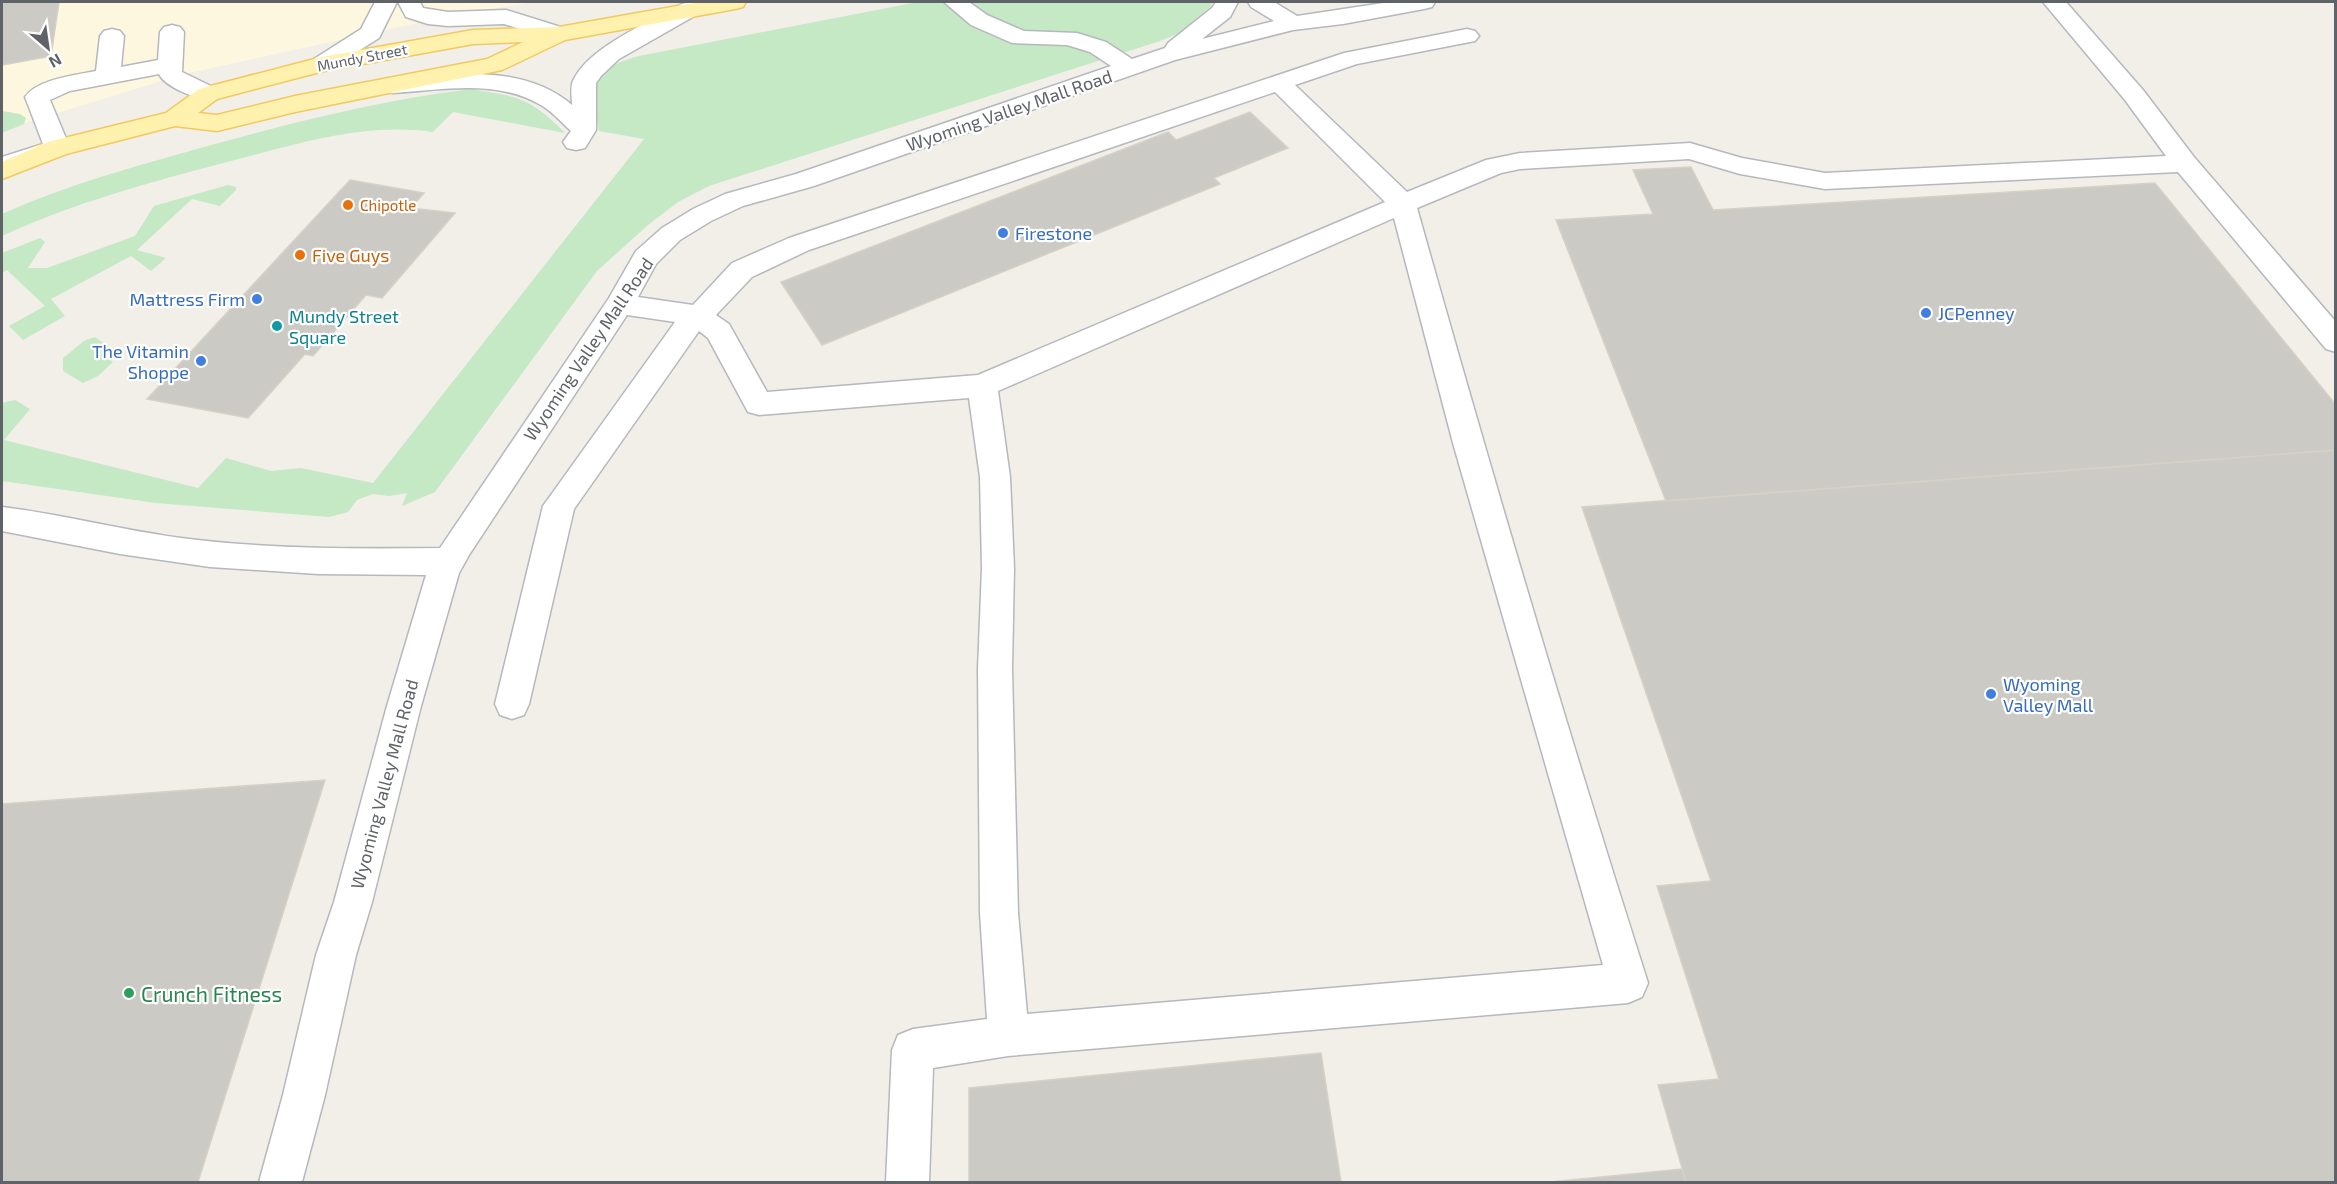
<svg xmlns="http://www.w3.org/2000/svg" width="2337" height="1184" font-family="'Exo 2',sans-serif">
<style>
.commercial{fill:#fef7e0}
.green{fill:#c5e8c5}
.building{fill:#cccac5;stroke:#d6d1c6;stroke-width:1.5}
.lines{fill:none;stroke-linecap:round;stroke-linejoin:round}
.minor-casing{stroke:#b5b8bc;stroke-width:3}
.major-casing{stroke:#f2c960;stroke-width:3}
.minor{fill:#fff;fill-rule:evenodd}
.major{fill:#fff2af;fill-rule:evenodd}
.food-dot{fill:#e8710a;stroke:#fff;stroke-width:2}
.shop-dot{fill:#3f7fe0;stroke:#fff;stroke-width:2}
.culture-dot{fill:#0f9aa8;stroke:#fff;stroke-width:2}
.leisure-dot{fill:#2e9e5b;stroke:#fff;stroke-width:2}
.labels{text-anchor:middle;dominant-baseline:central;stroke-width:4.5;stroke-linejoin:round;paint-order:stroke}
.far-street-label{font-size:15px;fill:#5f6368;stroke:#fff}
.far-food-label{font-size:15px;fill:#c56008;stroke:#fff;text-anchor:start}
.street-label{font-size:18px;fill:#5f6368;stroke:#fff}
.shop-label{font-size:18px;fill:#366cbe;stroke:#fff;text-anchor:start}
.food-label{font-size:18px;fill:#c56008;stroke:#fff;text-anchor:start}
.culture-label{font-size:18px;fill:#0d838f;stroke:#fff;text-anchor:start}
.near-leisure-label{font-size:21px;fill:#27864d;stroke:#fff;text-anchor:start}
</style>
<rect width="100%" height="100%" fill="#f1efe8"/>
<path class="commercial" d="M2,2H533L431,20L184,74L2,130Z"/>
<path class="green" d="M918,2H1212L1211,6L1179,33L1160,41L709,186L678,202L648,225L597,271L435,492L402,506L407,493L389,496L373,494L357,500L348,512L329,517L156,503L2,481V403L15,400L30,409L4,440L198,488L226,458L271,471L301,468L373,483L644,139L599,131C592,82 586,71 639,56Z
M471,89C519,97 529,97 565,133L453,112L433,132C363,122 294,145 227,162C151,182 73,203 2,236V214C66,185 136,166 204,147C291,123 381,100 471,89Z
M2,111L20,114L26,118L24,124L2,133Z
M228,185L236,187V190L220,206L192,199L137,250L166,258L151,271L131,256L51,299L65,316L23,340L9,326L45,306L7,270L2,273V253L40,238L45,242L28,268H47L135,236L154,206Z
M95,337L116,352L108,357L113,362L98,376L83,383L63,371V358L84,341Z"/>
<path class="building" d="M2,2H59L51,56L2,65Z
M1250,112L1288,148L1214,178L1220,184L822,345L781,282L1168,132L1176,140Z
M1691,167L1713,210L2155,183L2336,405V450L1666,501L1556,220L1653,214L1633,170Z
M350,180L424,193L411,208L455,213L382,298L366,295L313,356L305,354L248,418L147,399Z
M2336,450V1182H1686L1658,1085L1719,1079L1657,886L1711,881L1582,507Z
M325,780L198,1182H2V804Z
M1321,1053L1341,1182H969V1088Z
M1682,1169L1686,1182H1550Z"/>
<g class="lines">
<g class="minor-casing">
<path id="minor" d="M375,2H397L379,38L330,69L322,71L314,69L310,64L314,59L361,29Z
M398,2H420L423,8L448,12L506,10L567,29L571,34L567,39L559,41L504,24L448,26L428,24L406,17Z
M690,2L698,4L701,9L698,14L619,59L601,76L596,83V130L585,148L576,150L567,148L563,142L571,131C561,122 551,110 539,104C495,79 441,90 393,93L384,91L381,86L384,81L393,79C452,74 523,63 572,105C572,98 570,88 573,81C588,47 650,22 682,4Z
M944,2H969L987,15L1024,31L1077,33L1106,42L1132,59L1165,48L1168,43L1212,8L1216,2H1238L1230,17L1202,39L1274,21L1251,7L1248,2H1274L1297,16L1390,2H1435L1432,7L1424,9L1343,24L1293,30L1175,60L814,186L743,206L711,221L680,240L656,264L638,297L693,305L732,263L789,238L1344,53L1467,29L1475,31L1479,36L1475,41L1357,64L1295,85L1407,192L1486,160L1520,153L1690,143L1742,158L1825,173L2166,156L2125,100L2043,2H2066L2143,90L2194,157L2336,322V352L2326,349L2178,172L1825,189L1740,174L1689,159L1520,169L1501,173L1417,208C1490,468 1566,726 1648,983L1642,997L1628,1003L1008,1056L933,1068L929,1182H886L892,1050L898,1035L913,1029L987,1019L980,913L978,669L982,568L980,477L969,398L759,415L748,412L708,338L699,331L574,509L529,704L524,715L512,719L500,715L495,704L543,506L675,322L627,315L469,555L459,573L421,706L372,902L356,955L325,1095L302,1182H259L283,1095L316,955L334,902L387,706L426,575L318,574L210,567L120,554L2,531V507C61,514 121,530 181,538C267,549 353,549 440,548L609,298L636,251L662,228L693,209L725,194L796,174L1111,66L1090,52L1067,45L1012,43L971,25ZM1275,92L1385,202L978,375L767,392L729,324L716,315L752,277L809,250ZM1394,218L1453,443L1603,965L1027,1014L1018,913L1012,669L1014,568L1010,477L998,391Z
M172,25L180,27L184,32L182,72L217,89L220,94L217,99C202,103 165,87 159,74L70,91L50,100L70,148L66,154L2,174V157L43,144L25,97C37,79 76,75 96,71L100,36L104,31L112,29L120,31L124,36L121,67L158,60L160,32L164,27Z"/>
</g>
<g class="major-casing">
<path id="major" d="M700,2H746L743,7L735,9L565,40L502,70L295,112L217,131L175,126L66,154L2,179V162L48,142L166,113L199,89L322,57L473,30L559,27ZM523,42L487,59L295,96L217,115L198,113L217,99L324,71L473,44Z"/>
</g>
<use href="#minor" class="minor"/>
<use href="#major" class="major"/>
</g>
<g class="food-dot">
<circle cx="348" cy="205" r="6"/>
<circle cx="300" cy="255" r="6"/>
</g>
<g class="shop-dot">
<circle cx="1003" cy="233" r="6"/>
<circle cx="257" cy="299" r="6"/>
<circle cx="1926" cy="313" r="6"/>
<circle cx="201" cy="361" r="6"/>
<circle cx="1991" cy="694" r="6"/>
</g>
<circle class="culture-dot" cx="277" cy="326" r="6"/>
<circle class="leisure-dot" cx="129" cy="993" r="6"/>
<g class="labels">
<g class="far-street-label">
<text transform="translate(362 57) rotate(-11)">Mundy Street</text>
</g>
<g class="far-food-label">
<text x="360" y="205">Chipotle</text>
</g>
<g class="street-label">
<text transform="translate(1009 110) rotate(-19)">Wyoming Valley Mall Road</text>
<text transform="translate(588 349) rotate(-56)">Wyoming Valley Mall Road</text>
<text transform="translate(384 784) rotate(-75)">Wyoming Valley Mall Road</text>
</g>
<g class="shop-label">
<text x="1015" y="233">Firestone</text>
<text x="245" y="299" text-anchor="end">Mattress Firm</text>
<text x="1938" y="313">JCPenney</text>
<text x="189" y="351" text-anchor="end">The Vitamin<tspan x="189" dy="21">Shoppe</tspan></text>
<text x="2003" y="684">Wyoming<tspan x="2003" dy="21">Valley Mall</tspan></text>
</g>
<g class="food-label">
<text x="312" y="255">Five Guys</text>
</g>
<g class="culture-label">
<text x="289" y="316">Mundy Street<tspan x="289" dy="21">Square</tspan></text>
</g>
<g class="near-leisure-label">
<text x="141" y="993">Crunch Fitness</text>
</g>
</g>
<rect width="2337" height="1184" fill="none" stroke="#5f6368" stroke-width="6"/>
<g transform="translate(48 48) rotate(151)" stroke="#ffffff" stroke-width="4.5" paint-order="stroke">
<path d="M0-4.5L10 22L0 15L-10 22Z" fill="#5f6368"/>
<text y="-9" font-size="16" font-weight="bold" text-anchor="middle" fill="#5f6368">N</text>
</g>
</svg>
